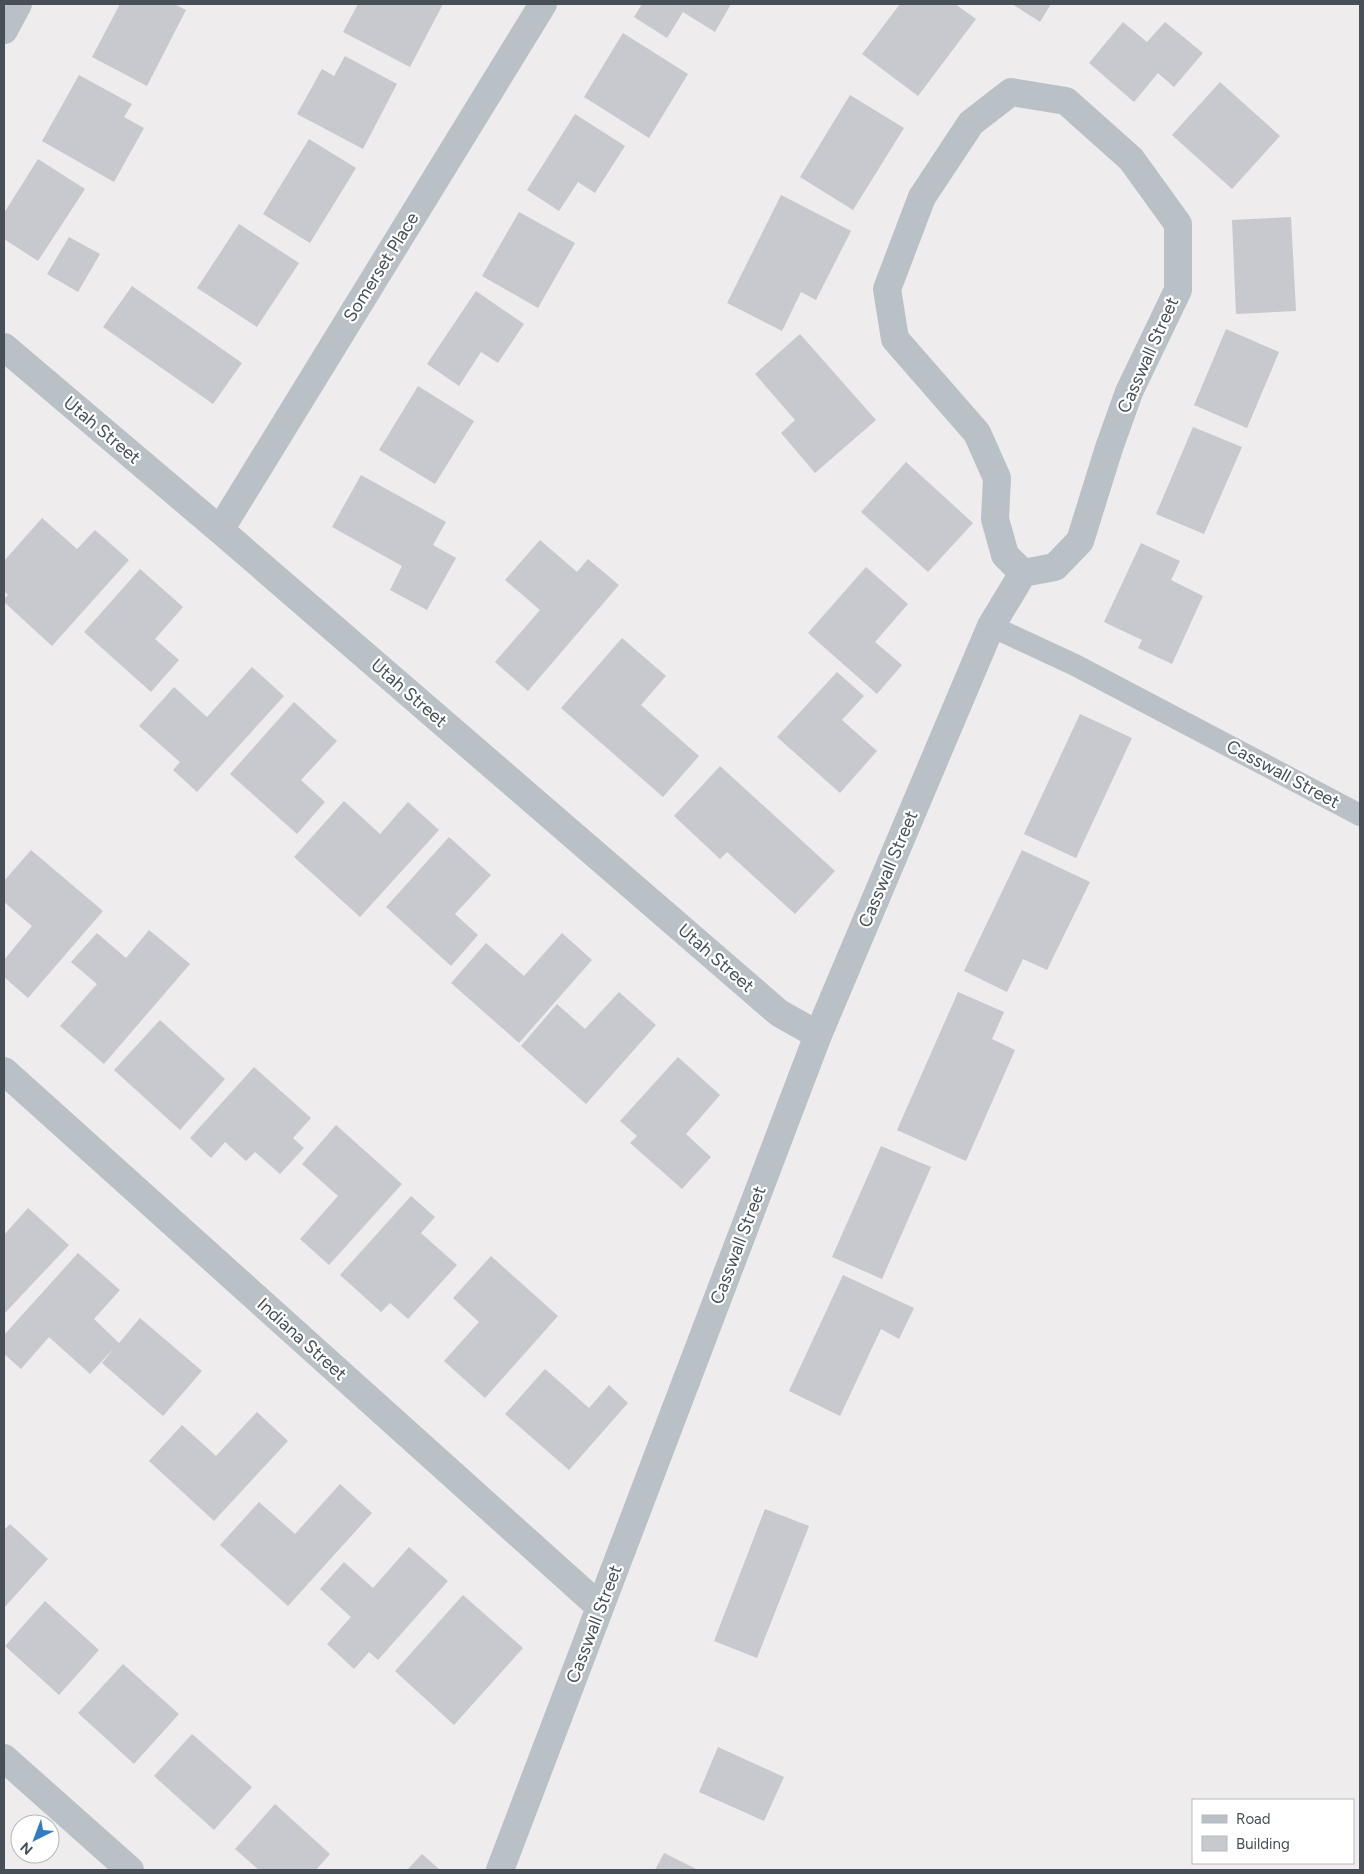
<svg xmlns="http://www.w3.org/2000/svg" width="1364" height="1874" font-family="Figtree,sans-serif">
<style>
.building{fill:#c7c9ce}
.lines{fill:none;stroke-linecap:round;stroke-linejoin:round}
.service{stroke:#b9c1c7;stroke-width:22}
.minor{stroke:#b9c1c7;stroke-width:28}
.tertiary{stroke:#b9c1c7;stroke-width:28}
.labels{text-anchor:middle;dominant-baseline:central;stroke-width:4.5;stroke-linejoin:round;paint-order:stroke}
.street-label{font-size:18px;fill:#475057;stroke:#fff}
</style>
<rect width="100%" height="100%" fill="#eeecec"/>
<path class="building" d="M120,4H174L186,10L147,86L92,57Z
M358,4H443L410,67L343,32Z
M642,4H731L715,32L683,12L667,38L634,17Z
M900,4H955L976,19L918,96L862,54Z
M1012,4H1051L1040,22Z
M1123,22L1147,42L1165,22L1203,53L1174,87L1158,73L1134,102L1089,63Z
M623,33L688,74L649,138L584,97Z
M345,56L397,84L363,149L297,114L322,69L334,76Z
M79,75L132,104L124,117L144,128L114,182L42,141Z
M1220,82L1280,136L1232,189L1172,135Z
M850,95L904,128L853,210L800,177Z
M575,114L625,146L595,193L578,182L559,211L527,190Z
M309,139L356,168L310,243L263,214Z
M38,159L85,189L38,261L4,239V213Z
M781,195L851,231L816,300L801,292L782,331L727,303Z
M519,212L575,243L538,308L482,276Z
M1291,217L1296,311L1236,314L1232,220Z
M239,224L299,263L257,327L197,288Z
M69,237L100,254L78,292L47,274Z
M132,286L242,363L213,404L103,327Z
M476,291L524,324L498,363L481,352L459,386L427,364Z
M1226,329L1279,352L1247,428L1194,405Z
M800,334L876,420L815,473L781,433L795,420L755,374Z
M418,386L474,421L435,484L379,450Z
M1193,427L1242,447L1204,534L1156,514Z
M906,462L973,523L928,572L861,512Z
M361,475L446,522L433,545L456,558L427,610L390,590L402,566L332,527Z
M42,518L77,549L95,530L129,560L52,646L4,602V599L8,595L4,591V561Z
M540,540L577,572L588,559L619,585L528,691L495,662L540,610L505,580Z
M1141,543L1180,561L1171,580L1203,596L1172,664L1138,648L1142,640L1104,622Z
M866,567L908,604L875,642L902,665L877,694L808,633Z
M140,569L183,607L155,639L179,660L151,692L84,632Z
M622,638L666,676L641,705L699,756L663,797L561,708Z
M252,667L284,696L197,792L173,770L180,762L139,726L174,687L207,717Z
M837,672L864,696L842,720L877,751L840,793L777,737Z
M294,702L337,741L301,780L325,802L297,834L230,774Z
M1080,714L1132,738L1076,858L1024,834Z
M720,766L835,871L795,914L727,852L720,859L674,816Z
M344,801L380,834L408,802L439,830L360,917L294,857Z
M449,837L491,875L455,914L478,935L451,966L386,907Z
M31,850L103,911L28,998L4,977V960L32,926L4,902V881Z
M1022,850L1090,882L1047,970L1023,959L1007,992L964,971Z
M149,930L190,964L104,1064L60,1026L97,984L71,962L97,933L126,958Z
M562,933L592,960L519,1043L451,983L486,943L524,976Z
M619,992L656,1025L586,1104L521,1046L557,1004L585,1029Z
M958,992L1004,1012L992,1039L1015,1050L966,1161L897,1130Z
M160,1020L225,1079L180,1130L114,1070Z
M678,1057L720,1095L686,1134L711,1157L682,1189L630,1143L637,1136L620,1121Z
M254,1067L311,1118L293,1138L304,1148L280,1174L255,1152L246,1161L225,1142L211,1158L190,1138Z
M336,1125L402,1184L329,1265L300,1239L338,1196L302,1164Z
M881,1146L931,1167L882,1279L832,1257Z
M411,1196L435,1217L421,1233L457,1265L408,1319L390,1303L381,1312L340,1275Z
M28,1208L69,1245L4,1314V1235Z
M78,1253L120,1290L94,1319L119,1343L140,1318L202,1371L163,1416L102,1363L114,1348L90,1374L49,1337L21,1369L4,1354V1335Z
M491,1256L558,1316L485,1398L444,1361L479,1322L453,1298Z
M843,1275L914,1308L899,1339L881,1329L840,1416L789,1391Z
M545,1369L589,1408L609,1385L628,1403L569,1470L505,1414Z
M257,1412L288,1441L214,1521L149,1461L182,1425L216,1456Z
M340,1484L372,1513L288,1606L220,1545L259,1502L295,1534Z
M765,1509L809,1526L757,1658L714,1641Z
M10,1524L48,1559L4,1608V1530Z
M409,1547L448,1581L378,1660L369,1652L354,1669L327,1644L351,1617L320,1589L344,1562L373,1588Z
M463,1595L523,1648L454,1725L395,1671Z
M45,1601L99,1650L59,1695L5,1646Z
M123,1664L179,1714L134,1764L78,1713Z
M192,1734L252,1787L214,1830L154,1776Z
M718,1747L784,1777L764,1821L699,1792Z
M275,1804L330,1854L316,1870H259L235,1849Z
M664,1853L698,1870H655Z
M422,1854L440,1870H407Z"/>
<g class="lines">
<path class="service" d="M991,626L1075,665L1360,815"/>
<path class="minor" d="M4,347L220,530L779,1013L818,1035
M220,530L543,4
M4,1071L600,1607
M4,1758L130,1870
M500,1870L818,1035L991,626L1023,573L1055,567L1080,541L1109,448L1129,392L1178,290V224L1131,159L1066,101L1011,92L971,123L922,197L887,289L895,339L977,433L997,478L995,519L1005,555L1023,573"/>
<path class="tertiary" d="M4,30L18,4"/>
</g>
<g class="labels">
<g class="street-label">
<text transform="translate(381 267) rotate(-58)">Somerset Place</text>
<text transform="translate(1148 355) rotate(-66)">Casswall Street</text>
<text transform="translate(102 430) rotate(40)">Utah Street</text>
<text transform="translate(409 693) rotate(41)">Utah Street</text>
<text transform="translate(1283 774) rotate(28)">Casswall Street</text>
<text transform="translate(888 869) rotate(-67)">Casswall Street</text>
<text transform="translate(716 958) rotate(41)">Utah Street</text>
<text transform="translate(738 1245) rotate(-69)">Casswall Street</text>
<text transform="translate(302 1339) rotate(42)">Indiana Street</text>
<text transform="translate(594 1624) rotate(-69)">Casswall Street</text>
</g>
</g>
<rect width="1364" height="1874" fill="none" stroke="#475057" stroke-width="10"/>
<rect x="1192" y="1799" width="162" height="65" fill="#ffffff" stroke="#b5b9bc"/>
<rect x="1202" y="1815" width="25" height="8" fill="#b9c1c7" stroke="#b5b9bc"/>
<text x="1236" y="1824" font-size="15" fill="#475057">Road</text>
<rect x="1202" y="1836" width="25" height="15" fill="#c7c9ce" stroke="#b5b9bc"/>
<text x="1236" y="1849" font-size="15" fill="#475057">Building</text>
<g transform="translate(35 1839) rotate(222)"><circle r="24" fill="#ffffff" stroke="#b5b9bc"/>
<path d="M0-4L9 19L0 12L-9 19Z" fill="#2f7dc5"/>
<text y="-8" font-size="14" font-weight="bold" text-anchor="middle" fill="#475057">N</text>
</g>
</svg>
